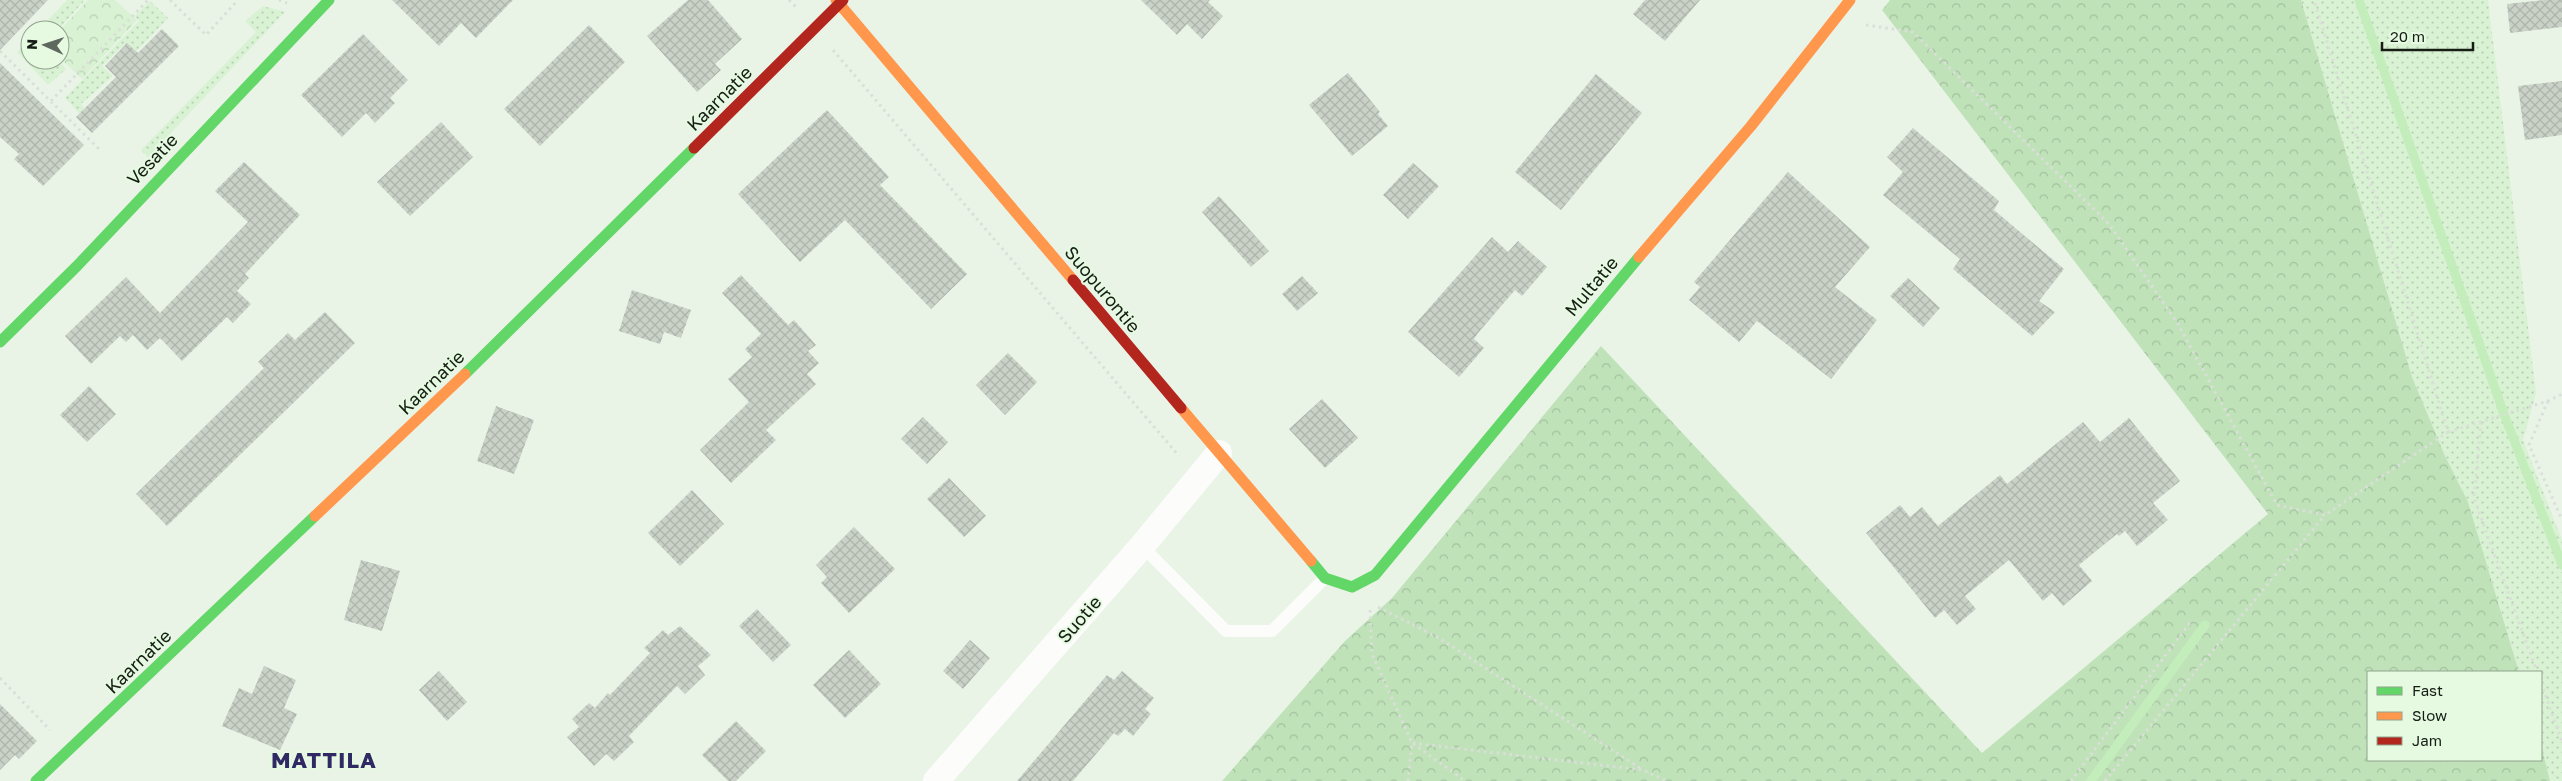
<svg xmlns="http://www.w3.org/2000/svg" width="2562" height="781" font-family="'Golos Text',sans-serif">
<style>
.grass{fill:url(#grass-dots)}
.forest{fill:url(#forest-crowns)}
.park{fill:url(#park-crowns)}
.lines{fill:none;stroke-linecap:round;stroke-linejoin:round}
.stream{stroke:#c4edbc;stroke-width:9}
.building{fill:url(#building-cross-hatch)}
.path{stroke:#dbded9;stroke-width:3;stroke-dasharray:2.5 4;stroke-linecap:butt}
.lane{stroke:#fcfdfb;stroke-width:12}
.street{stroke:#fcfdfb;stroke-width:26}
.fast{stroke:#63d668;stroke-width:11}
.slow{stroke:#ff974d;stroke-width:11}
.jam{stroke:#b3261e;stroke-width:11}
.labels{text-anchor:middle;dominant-baseline:central;stroke-width:4;stroke-linejoin:round;paint-order:stroke}
.street-label{font-size:18px;fill:#151d14;stroke:#e5fae1}
.district-label{font-size:22px;font-weight:bold;letter-spacing:1px;fill:#312964;stroke:#e5fae1}
</style>
<defs>
<pattern id="grass-dots" width="8" height="8" patternUnits="userSpaceOnUse" patternTransform="scale(1.25)"><rect width="8" height="8" fill="#d8f2d3"/><path d="M2 2h.1M6 6h.1" fill="none" stroke="#b8cfb4" stroke-width="1.8" stroke-linecap="round"/></pattern>
<pattern id="forest-crowns" width="20" height="18" patternUnits="userSpaceOnUse" patternTransform="scale(1.25)"><rect width="20" height="18" fill="#bfe2b9"/><path d="M2 6a3 3 0 1 1 6 0M12 15a3 3 0 1 1 6 0" fill="none" stroke="#a3c19e"/></pattern>
<pattern id="park-crowns" width="20" height="18" patternUnits="userSpaceOnUse" patternTransform="scale(1.25)"><rect width="20" height="18" fill="#d8f2d3"/><path d="M2 6a3 3 0 1 1 6 0M12 15a3 3 0 1 1 6 0" fill="none" stroke="#b8cfb4"/></pattern>
<pattern id="building-cross-hatch" width="8" height="8" patternUnits="userSpaceOnUse" patternTransform="scale(1.25)"><rect width="8" height="8" fill="#cad2c8"/><path d="M0 0l8 8M0 8l8-8" fill="none" stroke="#adb4ab"/></pattern>
</defs>
<rect width="100%" height="100%" fill="#e9f4e7"/>
<path class="grass" d="M67,0H85L58,30H38Z
M2301,0H2488L2536,393L2523,440L2562,540V781H2550L2541,745V672H2519L2468,502L2445,456L2412,377Z
M150,1L168,18L134,54L124,45L102,66L113,76L81,104L85,109L80,114L65,98L139,21L135,16Z
M263,6L285,12L148,157L141,150L256,32L245,21Z
M30,38V60H58L66,69L48,85L17,52Z"/>
<path class="forest" d="M1890,0H2301L2412,377L2445,456L2468,502L2519,672H2368V760H2541V745L2550,781H1222L1345,641L1392,598L1601,346L1982,753L2268,514L1882,10Z"/>
<path class="park" d="M88,0H115L137,20L82,79L60,58V30Z"/>
<g class="lines">
<path class="stream" d="M2359,0L2504,414L2562,565
M2091,781L2205,625"/>
</g>
<path class="building" d="M0,0H48L0,50Z
M392,0H513L476,38L461,23L439,46Z
M688,0H708L742,39L715,64L721,70L697,92L647,36Z
M1141,0H1210L1208,2L1223,16L1202,39L1187,24L1177,35Z
M1645,0H1700L1665,41L1633,14Z
M2544,0H2562V27L2510,33L2507,4Z
M589,25L625,62L540,146L504,109Z
M162,29L179,46L92,133L76,117L116,77L105,66L127,43L138,53Z
M363,34L408,80L390,98L395,103L375,123L366,113L342,137L301,95Z
M0,63L84,145L43,186L14,159L19,154L0,137Z
M1348,73L1380,112L1378,114L1388,126L1352,156L1309,105Z
M1596,74L1642,113L1561,210L1515,172Z
M2562,81V135L2525,140L2518,86Z
M827,110L889,177L880,185L967,274L931,309L845,220L800,262L738,194Z
M441,122L473,157L410,216L377,182Z
M1913,128L1999,201L1994,210L2064,269L2039,301L2055,312L2032,336L1953,269L1960,259L1883,195L1903,172L1887,157Z
M244,162L300,215L245,274L249,278L237,291L251,304L233,323L227,317L182,361L160,338L147,350L133,335L126,342L120,336L91,364L65,336L126,277L160,313L248,222L215,191Z
M1413,163L1439,186L1408,219L1383,195Z
M1788,172L1870,247L1835,287L1877,320L1831,379L1757,321L1739,342L1689,300L1700,287L1694,282Z
M1219,196L1269,251L1251,267L1202,212Z
M1492,237L1508,252L1518,241L1547,267L1522,296L1515,290L1478,333L1474,339L1484,348L1459,377L1408,332Z
M741,275L788,325L794,320L816,345L808,351L819,363L807,374L816,384L766,430L776,440L731,483L700,450L749,402L728,379L752,357L745,349L761,334L722,293Z
M1302,276L1318,293L1297,311L1282,294Z
M1908,278L1940,308L1923,327L1890,296Z
M632,290L691,310L681,338L664,332L660,344L619,331Z
M325,312L355,343L167,526L136,494L264,368L258,362L288,333L295,340Z
M1008,353L1037,382L1005,415L976,385Z
M89,386L116,414L87,442L60,415Z
M1322,399L1358,438L1325,468L1289,429Z
M496,406L534,420L514,474L477,461Z
M923,417L948,442L927,464L901,439Z
M2129,418L2180,481L2153,503L2168,520L2137,546L2125,531L2119,536L2117,534L2079,565L2092,581L2063,606L2052,593L2043,601L2009,560L1965,596L1976,609L1957,625L1944,610L1935,618L1866,533L1900,505L1910,517L1922,507L1938,526L2000,475L2007,484L2083,422L2100,442Z
M949,478L986,516L964,537L927,499Z
M692,490L724,524L680,566L648,533Z
M854,527L895,569L849,613L821,583L827,577L816,565Z
M361,560L400,571L382,631L344,620Z
M757,609L791,645L773,662L739,626Z
M680,626L711,655L698,666L705,675L685,694L677,686L629,736L634,742L614,761L606,754L594,766L567,737L579,727L572,719L589,703L595,708L608,693L610,695L650,653L644,648L663,630L668,635Z
M970,640L990,658L963,689L943,671Z
M849,650L881,684L845,718L813,685Z
M264,666L296,680L284,708L297,714L280,750L222,726L239,688L252,694Z
M439,671L467,702L447,721L419,690Z
M1122,671L1154,698L1145,709L1151,714L1133,736L1125,729L1118,736L1114,733L1073,781H1017L1107,675L1114,680Z
M0,704L37,741L19,759L15,755L0,770Z
M736,721L766,751L736,781H728L702,755Z"/>
<g class="lines">
<path class="path" d="M170,0L206,35L238,0
M279,0L287,3
M789,0L796,7
M1866,25L1913,32L2109,224L2178,324L2277,505L2325,515L2448,432L2314,0
M833,50L1179,456
M0,51L99,149
M51,101L148,0
M2548,401L2529,445L2562,520
M2481,422L2474,498L2537,672
M2448,432L2548,401L2562,394
M1378,607L1439,638L1643,770
M1370,610L1372,654L1412,743L1465,781
M0,678L50,730
M2541,683L2562,742
M1408,781L1412,743L1643,770L1667,781
M2071,781L2192,620
M2105,781L2325,515"/>
<path class="lane" d="M1142,546L1226,631H1272L1325,578"/>
<path class="street" d="M936,781L1142,546L1219,453"/>
<path class="fast" d="M0,342L77,266L329,0
M465,374L694,148
M1311,561L1325,578L1352,587L1375,575L1639,257
M36,781L315,516"/>
<path class="slow" d="M836,0L1073,280
M1639,257L1751,126L1850,0
M1181,408L1311,561
M315,516L465,374"/>
<path class="jam" d="M694,148L843,0
M1073,280L1181,408"/>
</g>
<g class="labels">
<g class="street-label">
<text transform="translate(719 98) rotate(-45)">Kaarnatie</text>
<text transform="translate(152 159) rotate(-46)">Vesatie</text>
<text transform="translate(1591 286) rotate(-50)">Multatie</text>
<text transform="translate(1103 289) rotate(50)">Suopurontie</text>
<text transform="translate(431 382) rotate(-44)">Kaarnatie</text>
<text transform="translate(1079 619) rotate(-49)">Suotie</text>
<text transform="translate(138 661) rotate(-44)">Kaarnatie</text>
</g>
<g class="district-label">
<text x="324" y="759">MATTILA</text>
</g>
</g>
<rect x="2367" y="671" width="175" height="90" fill="#e5fae1" stroke="#92a28f"/>
<rect x="2377" y="687" width="25" height="8" fill="#63d668" stroke="#92a28f"/>
<text x="2412" y="696" font-size="15" fill="#151d14">Fast</text>
<rect x="2377" y="712" width="25" height="8" fill="#ff974d" stroke="#92a28f"/>
<text x="2412" y="721" font-size="15" fill="#151d14">Slow</text>
<rect x="2377" y="737" width="25" height="8" fill="#b3261e" stroke="#92a28f"/>
<text x="2412" y="746" font-size="15" fill="#151d14">Jam</text>
<g transform="translate(45 45) rotate(273)"><circle r="24" fill="#e5fae1" stroke="#92a28f"/>
<path d="M0-4L9 19L0 12L-9 19Z" fill="#5f685e"/>
<text y="-8" font-size="14" font-weight="bold" text-anchor="middle" fill="#151d14">N</text>
</g>
<path d="M2382 42v8h91v-8" fill="none" stroke="#151d14" stroke-width="2.5"/>
<text x="2390" y="42" font-size="15" fill="#151d14" stroke="#e5fae1" stroke-width="4" paint-order="stroke">20 m</text>
</svg>
